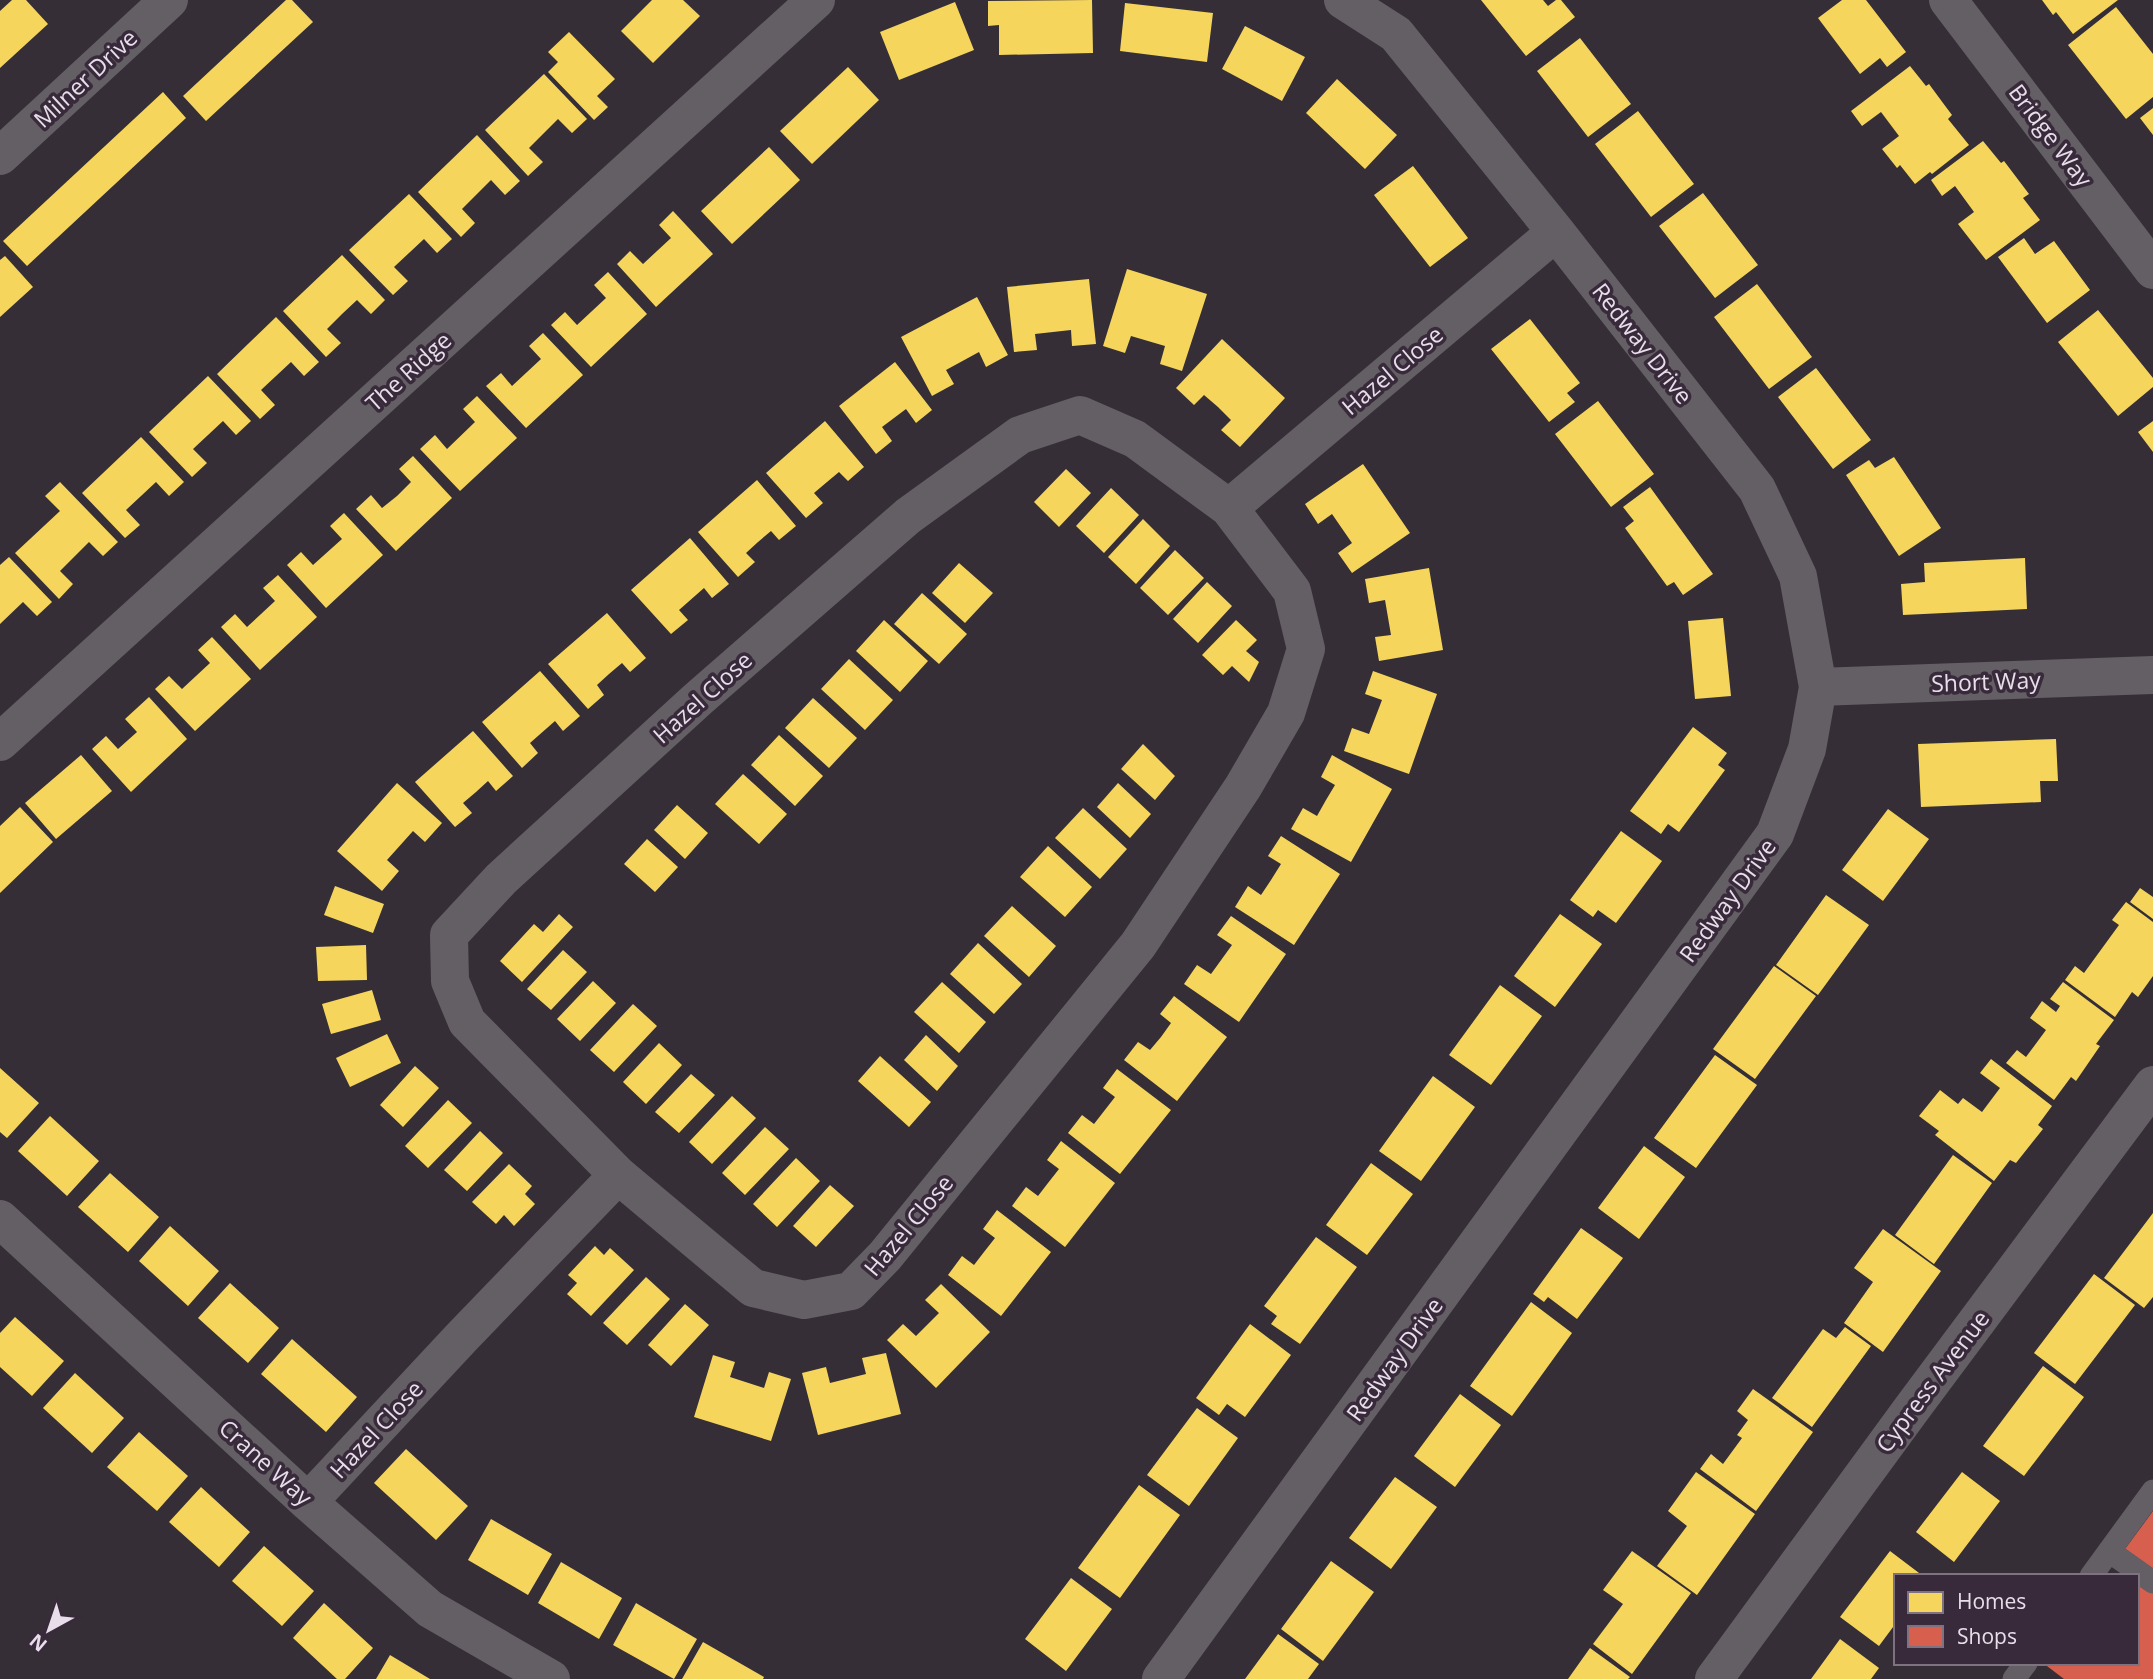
<svg xmlns="http://www.w3.org/2000/svg" width="2153" height="1679" font-family="'Open Sans',sans-serif">
<style>
.homes{fill:#f6d55c}
.shops{fill:#d6604d}
.lines{fill:none;stroke-linecap:round;stroke-linejoin:round}
.service{stroke:#645e65;stroke-width:23}
.minor{stroke:#645e65;stroke-width:38}
.labels{text-anchor:middle;dominant-baseline:central;stroke-width:7;stroke-linejoin:round;paint-order:stroke}
.street-label{font-size:23px;fill:#e8deea;stroke:#382a3b}
</style>
<rect width="100%" height="100%" fill="#352e37"/>
<path class="homes" d="M12,0H26L48,24L0,68V11Z
M286,0H292L313,22L206,121L183,96Z
M652,0H683L700,16L653,63L621,31Z
M1092,0L1093,53L999,55V25L988,26V1Z
M1481,0H1543L1548,6L1556,0H1561L1575,17L1526,56Z
M1842,0H1866L1906,52L1887,67L1880,58L1860,74L1818,18Z
M2042,0H2118L2073,34L2056,12L2053,15Z
M955,2L974,50L899,80L880,32Z
M1125,3L1213,13L1207,62L1120,51Z
M2116,7L2153,54V97L2126,119L2068,45Z
M1245,26L1305,57L1282,101L1222,69Z
M569,32L615,79L597,96L608,107L594,120L548,72L558,62L548,52Z
M1580,38L1631,104L1588,137L1537,71Z
M1910,66L1926,86L1929,84L1943,103L1952,115L1948,119L1969,145L1932,174L1930,172L1915,184L1900,165L1897,168L1882,149L1899,136L1881,112L1862,126L1851,111Z
M848,67L879,100L812,164L780,131Z
M544,74L587,119L572,133L558,119L529,148L543,162L528,176L485,130Z
M1337,79L1397,135L1365,169L1306,113Z
M163,92L186,118L27,266L3,241Z
M2153,108V135L2140,118Z
M1638,111L1694,184L1651,217L1595,144Z
M477,135L520,181L505,195L491,180L462,209L475,223L461,237L418,192Z
M1983,141L2001,163L2004,161L2029,194L2023,198L2040,220L1986,260L1958,224L1974,212L1955,186L1942,196L1931,180Z
M769,147L800,180L732,244L701,211Z
M1413,166L1468,238L1430,267L1374,195Z
M1703,193L1758,265L1715,298L1659,226Z
M409,194L452,239L437,253L424,239L394,267L408,281L393,295L349,250Z
M673,211L713,254L656,307L617,264L630,251L643,264L671,238L659,225Z
M2024,238L2035,254L2054,241L2090,290L2047,323L1998,257Z
M342,255L385,300L371,314L357,300L342,314L327,329L341,343L326,357L283,311Z
M5,256L33,287L0,317V260Z
M1127,269L1207,294L1182,371L1160,364L1165,346L1131,336L1125,353L1103,346Z
M608,272L647,314L591,367L551,325L565,312L577,325L606,298L594,285Z
M1089,279L1096,344L1072,346L1071,330L1035,334L1037,350L1014,352L1007,287Z
M1757,284L1812,357L1769,389L1714,317Z
M977,297L1008,355L986,367L979,352L946,370L954,384L932,396L901,337Z
M2098,310L2153,378V387L2118,416L2058,342Z
M276,317L319,362L304,376L291,362L261,390L275,405L260,419L217,374Z
M1530,319L1580,383L1567,393L1575,402L1549,422L1491,349Z
M543,333L583,375L526,428L486,386L501,373L512,386L541,359L529,346Z
M1222,339L1285,398L1240,447L1221,430L1231,420L1218,407L1204,395L1194,405L1176,388Z
M895,362L932,410L916,423L906,409L882,427L892,441L876,454L839,406Z
M1816,368L1871,440L1833,469L1778,397Z
M208,376L251,421L236,435L223,421L193,449L207,463L192,477L149,432Z
M477,396L517,438L460,491L420,449L435,435L447,449L475,422L463,409Z
M1598,401L1654,474L1611,507L1555,434Z
M825,421L864,467L848,481L839,472L827,482L814,493L823,503L806,518L766,473Z
M2153,421V452L2138,432Z
M141,437L184,482L169,496L156,482L126,510L140,525L125,538L82,493Z
M413,456L452,498L396,551L356,509L371,495L382,508L397,496L411,482L399,469Z
M1894,457L1941,528L1899,556L1846,475L1869,460L1875,468Z
M1363,464L1410,533L1352,573L1338,553L1352,543L1332,514L1318,524L1305,504Z
M1066,469L1091,493L1059,527L1034,502Z
M757,480L796,526L779,540L771,531L758,542L746,553L755,562L738,577L698,532Z
M60,482L118,542L103,556L89,542L60,571L73,584L59,599L15,553L60,511L45,496Z
M1650,487L1713,574L1683,595L1674,582L1667,586L1625,528L1634,521L1623,507Z
M1111,488L1139,515L1104,553L1076,526Z
M344,513L383,555L326,608L287,565L301,552L313,565L342,539L330,526Z
M1143,519L1170,546L1136,584L1108,557Z
M690,538L729,584L712,598L704,588L679,610L688,620L671,634L631,590Z
M1175,550L1204,578L1168,615L1140,588Z
M9,557L52,602L37,616L23,602L0,624V565Z
M2025,558L2027,609L1903,615L1901,584L1925,582L1924,563Z
M959,563L993,593L965,623L932,593Z
M1429,568L1443,650L1379,661L1375,637L1391,635L1385,600L1369,603L1365,579Z
M278,575L317,617L260,670L221,627L235,614L247,627L275,601L263,588Z
M1207,582L1232,606L1198,643L1173,619Z
M922,593L967,634L939,664L894,624Z
M607,613L646,658L630,672L622,663L609,674L597,685L604,695L588,709L548,664Z
M1723,618L1731,696L1695,699L1688,621Z
M884,620L928,661L900,692L856,651Z
M1236,620L1257,640L1246,651L1259,662L1249,682L1232,666L1223,675L1202,655Z
M212,637L251,679L195,731L155,689L169,676L182,689L210,663L198,650Z
M849,659L893,700L865,730L821,689Z
M540,671L580,716L563,731L555,721L530,743L538,753L522,768L482,722Z
M1373,671L1437,694L1409,774L1344,751L1352,728L1369,734L1382,700L1365,694Z
M149,697L187,739L131,792L92,749L106,736L118,749L137,732L125,719Z
M813,698L857,738L829,768L785,728Z
M1693,727L1727,753L1718,765L1725,770L1679,832L1668,824L1661,834L1630,811Z
M473,731L513,776L496,791L488,781L476,792L463,803L472,813L455,827L415,782Z
M779,735L823,776L795,806L751,765Z
M2056,739L2058,781H2040L2041,802L1921,807L1918,744Z
M1143,744L1175,776L1155,800L1121,769Z
M81,755L112,791L56,839L25,803Z
M1332,755L1392,789L1351,862L1291,829L1303,808L1317,816L1326,800L1335,785L1321,777Z
M743,774L787,814L759,844L715,804Z
M397,783L442,823L425,842L413,831L387,860L399,871L382,891L337,851Z
M1118,783L1151,814L1130,838L1097,807Z
M677,805L708,833L685,859L654,830Z
M20,807L53,842L0,893V826Z
M1083,808L1127,849L1100,879L1055,838Z
M1888,809L1929,839L1883,901L1842,870Z
M1621,831L1662,861L1616,923L1598,910L1593,917L1570,900Z
M1281,836L1340,874L1294,945L1235,907L1248,886L1261,895L1271,880L1281,864L1268,856Z
M647,839L678,867L655,892L624,864Z
M1048,846L1092,887L1065,917L1020,877Z
M335,886L384,904L373,933L324,915Z
M2140,888L2153,897V919L2130,902Z
M1826,895L1869,925L1818,995L1776,965Z
M2126,902L2153,922V976L2138,997L2132,992L2115,1017L2065,980L2075,966L2084,973L2119,925L2112,920Z
M1012,906L1056,946L1029,977L984,936Z
M559,914L573,927L522,982L500,961L534,924L543,932Z
M1560,914L1602,944L1555,1007L1514,976Z
M1231,916L1286,954L1239,1022L1184,984L1197,965L1211,974L1232,945L1217,935Z
M978,943L1022,984L994,1014L950,974Z
M366,945L367,980L318,981L316,947Z
M563,950L587,972L551,1010L527,989Z
M1774,966L1816,996L1755,1079L1713,1049Z
M593,981L616,1003L580,1041L557,1019Z
M942,982L986,1022L959,1053L914,1012Z
M2063,982L2114,1020L2096,1044L2100,1046L2076,1081L2071,1077L2054,1100L2006,1063L2017,1050L2026,1057L2046,1030L2030,1018L2042,1001L2056,1012L2060,1006L2050,999Z
M1500,985L1542,1016L1491,1085L1449,1055Z
M372,990L381,1020L331,1034L322,1004Z
M1174,996L1227,1037L1177,1101L1124,1060L1138,1042L1150,1050L1161,1037L1171,1023L1160,1014Z
M633,1004L657,1026L614,1072L590,1050Z
M387,1034L401,1063L350,1087L336,1058Z
M926,1035L958,1066L937,1091L904,1060Z
M659,1043L682,1065L646,1104L623,1082Z
M1715,1055L1757,1085L1696,1168L1654,1138Z
M880,1056L931,1102L909,1127L858,1081Z
M1991,1059L2052,1106L2038,1125L2043,1129L2016,1163L2010,1160L1994,1181L1935,1135L1939,1131L1919,1116L1940,1090L1958,1104L1963,1098L1982,1112L2000,1088L1980,1073Z
M415,1066L439,1088L403,1127L380,1105Z
M0,1068L39,1103L7,1138L0,1132Z
M1117,1069L1171,1110L1120,1174L1068,1133L1082,1115L1094,1124L1115,1097L1103,1088Z
M691,1074L715,1095L679,1133L655,1112Z
M1433,1076L1475,1107L1421,1181L1379,1151Z
M732,1096L756,1118L712,1164L689,1142Z
M448,1100L472,1123L428,1168L405,1146Z
M50,1116L99,1161L67,1196L18,1151Z
M765,1127L789,1149L745,1195L722,1173Z
M480,1131L503,1153L467,1191L444,1170Z
M1061,1141L1115,1183L1065,1247L1012,1206L1026,1187L1038,1196L1048,1183L1059,1169L1047,1160Z
M1644,1146L1685,1177L1639,1239L1598,1208Z
M1953,1155L1992,1183L1934,1264L1895,1235Z
M796,1158L820,1181L777,1227L753,1204Z
M1371,1163L1413,1194L1367,1255L1326,1225Z
M509,1164L532,1186L525,1194L535,1204L514,1226L504,1215L496,1224L472,1202Z
M110,1173L159,1217L128,1252L78,1207Z
M830,1185L854,1206L816,1247L793,1226Z
M997,1210L1051,1252L1001,1316L948,1275L962,1256L974,1265L984,1252L995,1238L983,1229Z
M2153,1213V1297L2144,1308L2104,1278Z
M170,1226L219,1271L188,1306L139,1261Z
M1581,1228L1623,1258L1577,1319L1548,1297L1544,1302L1533,1294Z
M1883,1229L1941,1271L1883,1352L1844,1323L1873,1282L1854,1268Z
M1316,1237L1357,1267L1300,1344L1271,1324L1277,1316L1264,1306Z
M595,1246L604,1255L610,1248L634,1270L591,1316L567,1294L577,1283L568,1275Z
M2094,1274L2135,1305L2075,1384L2034,1353Z
M646,1277L670,1299L627,1345L603,1323Z
M230,1283L279,1328L248,1363L198,1318Z
M941,1284L990,1332L936,1388L887,1340L903,1324L916,1336L939,1313L925,1300Z
M1531,1302L1572,1333L1512,1416L1470,1386Z
M685,1304L709,1325L671,1366L648,1345Z
M15,1317L64,1361L32,1396L0,1367V1333Z
M1250,1324L1291,1355L1245,1417L1227,1404L1219,1415L1196,1398Z
M1845,1327L1871,1346L1812,1427L1772,1398L1823,1329L1836,1338Z
M292,1339L357,1397L326,1432L261,1374Z
M886,1353L901,1414L818,1435L802,1373L826,1367L830,1383L866,1374L862,1358Z
M713,1355L735,1362L730,1377L764,1388L769,1372L791,1379L771,1441L694,1417Z
M2043,1366L2084,1397L2024,1476L1983,1446Z
M75,1373L124,1418L92,1453L43,1408Z
M1753,1389L1813,1432L1756,1511L1700,1469L1711,1454L1723,1464L1742,1438L1737,1435L1748,1420L1737,1411Z
M1460,1394L1501,1425L1455,1487L1414,1456Z
M1197,1408L1238,1438L1189,1506L1147,1475Z
M139,1432L188,1476L157,1511L107,1467Z
M406,1449L468,1506L436,1540L374,1483Z
M1696,1472L1755,1514L1697,1595L1657,1566L1687,1526L1668,1511Z
M1962,1472L2000,1501L1954,1562L1916,1532Z
M1395,1477L1437,1507L1391,1569L1349,1538Z
M1139,1485L1180,1515L1120,1598L1078,1568Z
M201,1487L250,1532L219,1567L169,1522Z
M491,1519L552,1554L528,1595L468,1560Z
M264,1546L314,1591L282,1626L232,1581Z
M1632,1551L1691,1593L1632,1674L1593,1644L1623,1604L1603,1590Z
M1890,1551L1923,1576H1896V1623L1879,1646L1840,1617Z
M1331,1561L1374,1592L1323,1661L1281,1629Z
M561,1562L622,1598L599,1639L538,1603Z
M1071,1578L1112,1609L1066,1671L1025,1639Z
M324,1603L373,1648L345,1679H337L293,1638Z
M636,1603L697,1639L674,1679L613,1645Z
M1278,1634L1319,1664L1308,1679H1245Z
M1840,1639L1879,1668L1871,1679H1811Z
M703,1642L764,1677L763,1679H682Z
M1590,1648L1630,1677L1628,1679H1568Z
M390,1655L430,1679H376Z"/>
<path class="shops" d="M2153,1511V1569L2125,1549Z
M2137,1581L2153,1593V1679H2064L2043,1663H2137Z"/>
<g class="lines">
<path class="service" d="M2109,1551L2153,1582
M2091,1576L2153,1491
M2014,1679L2026,1663"/>
<path class="minor" d="M1948,0L2153,270
M0,156L169,0
M1080,415L1135,439L1229,508L1292,591L1306,649L1286,713L1243,787L1138,945L885,1256L851,1291L804,1300L753,1288L618,1175L467,1022L450,981L449,935L501,879L698,699L908,516L1020,435Z
M1229,508L1556,232
M1818,687L2153,675
M0,742L816,0
M0,1219L308,1502L430,1609L551,1679
M308,1502L461,1338L618,1175
M1161,1679L1775,834L1807,749L1818,687L1798,576L1757,489L1556,232L1396,34L1343,0
M1714,1679L1913,1407L2153,1085"/>
</g>
<g class="labels">
<g class="street-label">
<text transform="translate(85 78) rotate(-43)">Milner Drive</text>
<text transform="translate(2051 135) rotate(53)">Bridge Way</text>
<text transform="translate(1643 343) rotate(52)">Redway Drive</text>
<text transform="translate(1392 370) rotate(-40)">Hazel Close</text>
<text transform="translate(408 371) rotate(-42)">The Ridge</text>
<text transform="translate(1986 681) rotate(-2)">Short Way</text>
<text transform="translate(702 697) rotate(-42)">Hazel Close</text>
<text transform="translate(1727 900) rotate(-54)">Redway Drive</text>
<text transform="translate(908 1225) rotate(-50)">Hazel Close</text>
<text transform="translate(1394 1359) rotate(-54)">Redway Drive</text>
<text transform="translate(1932 1381) rotate(-53)">Cypress Avenue</text>
<text transform="translate(376 1429) rotate(-47)">Hazel Close</text>
<text transform="translate(266 1462) rotate(42)">Crane Way</text>
</g>
</g>
<rect x="1894" y="1574" width="245" height="91" fill="#382a3b" stroke="#7e7281" stroke-width="2"/>
<rect x="1908" y="1592" width="35" height="21" fill="#f6d55c" stroke="#7e7281" stroke-width="2"/>
<text x="1957" y="1609" font-size="21" fill="#e8deea">Homes</text>
<rect x="1908" y="1626" width="35" height="21" fill="#d6604d" stroke="#7e7281" stroke-width="2"/>
<text x="1957" y="1644" font-size="21" fill="#e8deea">Shops</text>
<g transform="translate(49 1630) rotate(220)" stroke="#382a3b" stroke-width="5" paint-order="stroke">
<path d="M0-5L12 26L0 18L-12 26Z" fill="#e8deea"/>
<text y="-10" font-size="19" font-weight="bold" text-anchor="middle" fill="#e8deea">N</text>
</g>
</svg>
